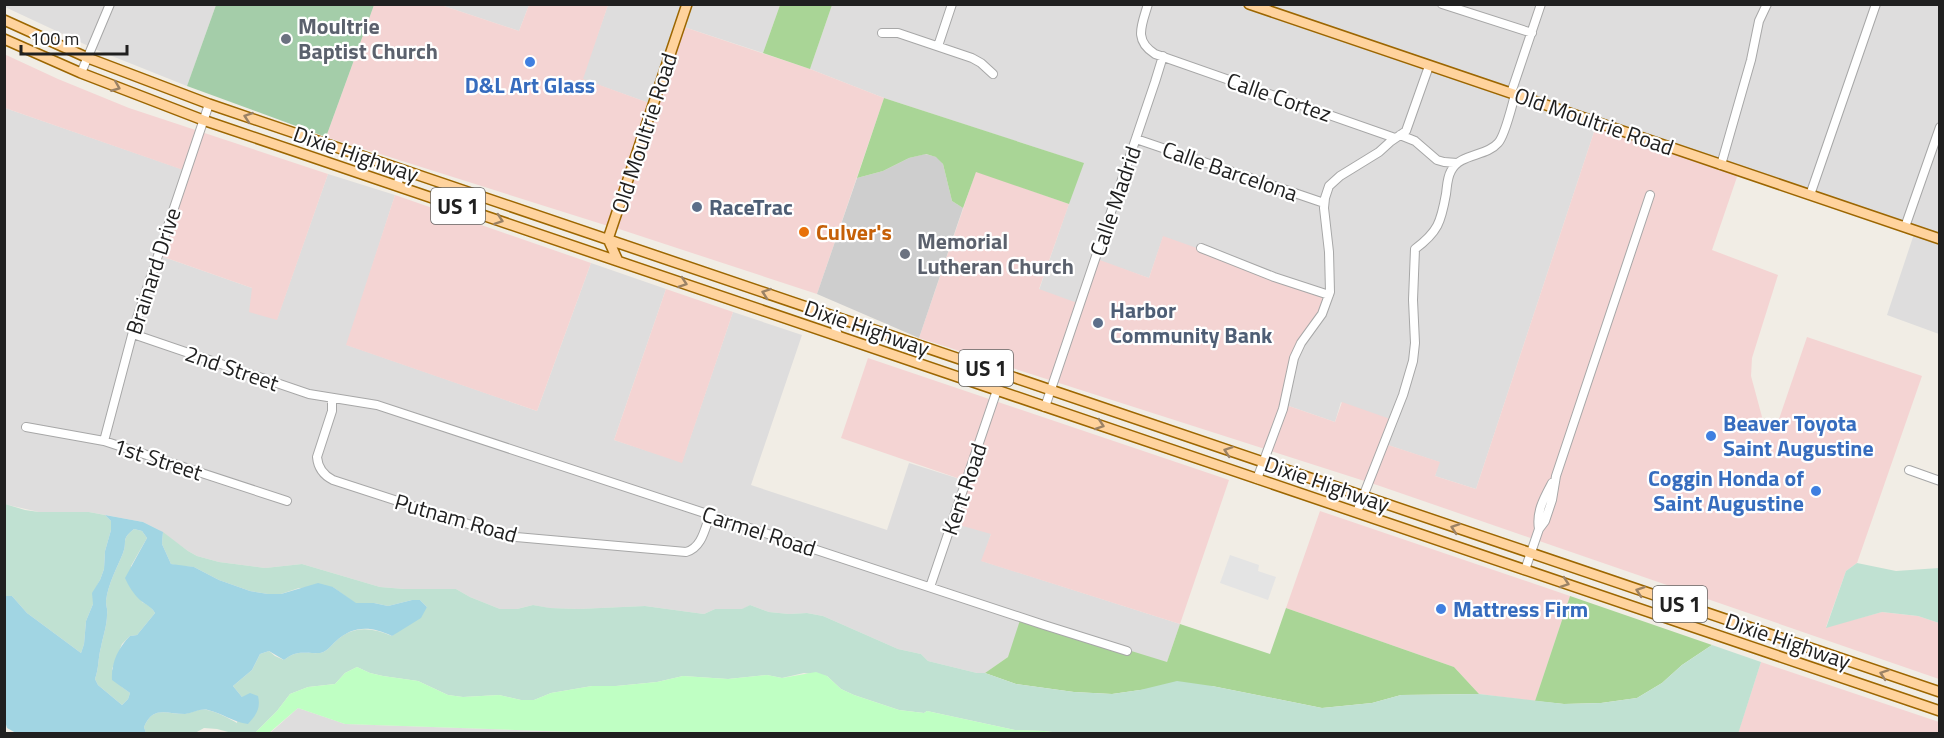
<svg xmlns="http://www.w3.org/2000/svg" width="1944" height="738" font-family="'Titillium Web',sans-serif">
<style>
.residential{fill:#dedddd}
.commercial{fill:#f4d4d3}
.religious{fill:#cecece}
.forest{fill:#a9d596}
.wetland{fill:#c0e1d2}
.cemetery{fill:#a4cda9}
.park{fill:#bfffc3}
.parking{fill:#e4e4e4}
.water{fill:#a1d5e3;fill-rule:evenodd}
.lines{fill:none;stroke-linecap:round;stroke-linejoin:round}
.minor-casing{stroke:#a7a7a7;stroke-width:10}
.major-casing{stroke:#9c6600;stroke-width:12}
.minor{stroke:#fff;stroke-width:8}
.major{stroke:#ffd39d;stroke-width:9}
.oneway{stroke:#9b8265}
.worship-dot{fill:#6b7280;stroke:#fff;stroke-width:2}
.shop-dot{fill:#3f7fe0;stroke:#fff;stroke-width:2}
.service-dot{fill:#5c6f8a;stroke:#fff;stroke-width:2}
.food-dot{fill:#e8710a;stroke:#fff;stroke-width:2}
.labels{text-anchor:middle;dominant-baseline:central;stroke-width:4.5;stroke-linejoin:round;paint-order:stroke}
.shield{fill:#fff;stroke:#636363;stroke-width:1.5}
.shield-label{font-size:21px;font-weight:bold;fill:#202020}
.worship-label{font-size:22px;font-weight:bold;fill:#5b616d;stroke:#fff;text-anchor:start}
.shop-label{font-size:22px;font-weight:bold;fill:#366cbe;stroke:#fff;text-anchor:start}
.street-label{font-size:22px;fill:#202020;stroke:#fff}
.service-label{font-size:22px;font-weight:bold;fill:#4e5e75;stroke:#fff;text-anchor:start}
.food-label{font-size:22px;font-weight:bold;fill:#c56008;stroke:#fff;text-anchor:start}
</style>
<rect width="100%" height="100%" fill="#f1ede5"/>
<path class="residential" d="M5,4L216,5L187,86L97,50L5,7Z
M441,5H529L519,31Z
M608,5H683L649,103L582,79Z
M692,5H780L763,53L684,27Z
M832,5H1238L1596,126L1476,489L1435,476L1439,462L1385,444L1341,402L1335,422L1283,404L1163,237L1149,278L1097,260L1080,305L1039,290L1083,163L884,98L810,69Z
M1260,5H1939V235Z
M5,108L187,171L158,255L252,288L277,319L328,174L395,195L347,345L537,411L591,263L666,289L614,440L682,462L733,312L802,335L751,485L887,530L909,463L966,481L991,534L982,561L1180,624L1167,662L1008,657L985,673H977L928,661L921,654L898,649L823,616L807,613L789,614L769,612L750,605L743,609H715L704,614L645,606L578,609L549,608L533,605L517,609H500L470,597L456,589H404L380,587L302,564L265,568L219,562L197,556L188,551L159,530L143,522L89,512H39L8,505L5,504Z
M1914,234L1939,242V334L1887,315Z
M298,708L345,724L599,733L269,734Z"/>
<path class="commercial" d="M374,5H441L519,31L529,5H608L583,79L649,103L608,226L326,137Z
M684,27L810,69L884,98L817,294L616,228Z
M4,54L58,79L129,108L328,174L277,320L249,312L252,288L158,255L186,171L5,108Z
M1596,126L1738,174L1712,250L1778,275L1752,358L1751,376L1765,428L1777,425L1807,337L1922,376L1857,563L1846,571L1826,627L1882,612L1918,616L1939,623V679L1377,485L919,338L976,171L1069,204L1039,289L1080,304L1097,259L1149,278L1163,236L1326,294L1314,327L1292,359L1283,404L1335,422L1342,402L1393,420L1385,444L1440,462L1435,476L1476,489Z
M395,195L591,263L537,411L346,345Z
M666,289L733,312L682,463L614,440Z
M868,358L1229,480L1180,624L981,561L991,534L952,523L966,481L841,438Z
M1320,511L1570,596L1535,701L1479,694L1454,667L1286,608Z
M1761,662L1939,722V733H1738Z"/>
<path class="religious" d="M925,154L937,157L943,164L952,201L963,208L919,338L817,294L857,178L883,171L909,158Z"/>
<path class="forest" d="M780,5H832L810,69L763,53Z
M884,98L1084,163L1069,204L976,172L963,208L952,201L943,164L936,157L926,154L909,158L883,171L857,178Z
M1570,596L1712,645L1682,665L1662,683L1637,698L1601,703L1564,704L1535,701Z
M1286,608L1454,667L1479,694L1401,695L1372,703L1322,708L1212,686L1140,690L1112,694L1074,692L1016,684L985,673L1008,657L1021,617L1167,662L1180,624L1270,654Z"/>
<path class="wetland" d="M5,504L25,510L39,512H89L105,515L111,521V530L105,551L104,569L100,580L93,593V604L86,621L84,644L81,653L27,613L12,596H5Z
M134,529L142,531L147,538L131,566L142,602L150,606L155,613L137,635L130,636L122,644L112,669L122,687L130,693L128,699L122,705L98,685L95,679C99,668 98,658 101,647C103,636 107,626 107,615C108,610 106,606 106,601C108,584 117,568 123,553C128,541 120,540 134,529Z
M163,532L188,551L197,556L219,562L265,568L302,564L380,587L404,589H456L470,597L500,609H517L533,605L550,608L578,609L645,606L704,614L715,609H742L750,605L769,612L789,614L807,613L823,616L898,649L921,654L928,661L977,673H985L1016,684L1074,692L1112,694L1140,690L1177,681L1212,686L1322,708L1372,703L1401,695L1479,694L1564,704L1601,703L1637,698L1662,683L1682,665L1712,645L1761,662L1738,734L1061,733L1044,731L1015,730L927,711L924,713L899,710L854,695L841,689L827,676L804,673L782,678L767,675L728,679L683,676L657,682L616,686H592L551,693L534,700H521L499,695L463,697L448,695L418,681L383,676L370,673L357,667L345,673L335,684L308,687L290,694L277,711L255,733H232L217,729L204,728L195,733H146L144,727C153,705 167,714 184,714C192,713 199,708 207,710C218,712 228,718 237,723L242,697L233,686L252,670L260,654L269,651L275,656L284,660C298,649 304,654 320,653C326,652 331,646 335,642C352,625 371,627 392,636L427,607L420,600H412L388,606L374,603L356,604L333,587L299,588L281,594H268L250,591L219,580L194,567L179,566L171,564L162,544Z
M1857,563L1896,571L1939,568V623L1918,616L1882,612L1826,628L1846,571Z"/>
<path class="cemetery" d="M216,5H374L326,137L187,86Z"/>
<path class="park" d="M357,667L370,673L383,676L418,681L448,695L463,697L499,695L521,700H534L551,693L592,686H616L657,682L683,676L728,679L767,675L782,678L816,672L827,676L841,689L854,695L899,710L924,713L927,711L1015,730L1044,731L1061,733H599L345,724L298,708L269,733H255L277,711L290,694L308,687L335,684L345,673Z"/>
<path class="parking" d="M1230,555L1259,565L1258,571L1276,577L1268,600L1220,583Z"/>
<path class="water" d="M105,515L143,522L163,532L162,544L171,564L194,567L219,580L250,591L268,594H281L318,583L333,587L356,603H374L388,606L412,600H420L427,607L421,618L392,636C371,626 353,625 335,642C331,646 326,652 320,653C304,654 298,649 284,660L269,651L260,654L252,670L233,686L242,697L250,693L258,696C261,709 256,715 248,724C233,722 222,713 208,710C200,708 193,713 185,714C167,714 153,705 144,727L146,733H16L7,728L5,721V596H12L27,613L81,653L84,644L86,621L93,604L92,593L100,580L104,569L105,551L111,530V521ZM134,529L142,531L147,538L125,578C129,587 133,593 140,600C146,605 151,606 155,613L137,635L130,636C118,648 111,663 112,680L130,693L128,699L122,705L98,685L95,679C99,668 98,658 101,647C103,636 107,626 107,615C108,610 106,606 106,601C108,584 117,568 123,553C128,541 120,540 134,529Z"/>
<g class="lines">
<g class="minor-casing">
<path id="minor" d="M1148,4C1142,25 1133,40 1155,54L1395,138
M1442,4L1532,33
M882,33H898L972,58L981,63L993,74
M938,46L952,4
M81,73L110,4
M1511,93L1541,4
M1400,135L1415,141L1437,160L1444,162L1457,163
M1136,139L1324,203
M1721,165L1751,60L1759,21L1767,4
M397,186L402,169
M1810,195L1876,4
M1905,227L1940,127
M1201,248L1274,277L1329,295
M832,316L838,336
M133,334L309,394L377,405L1044,625L1127,651
M332,398V411L317,457C318,468 323,475 333,480L499,534L516,537L686,552C702,548 705,528 710,515
M1045,407L1155,82L1163,56
M26,427L104,441L287,501
M104,441L135,324L209,104
M1909,470L1940,481
M1257,479L1283,409L1294,358L1301,343L1322,314L1330,292L1329,252L1324,208L1325,198L1329,186L1340,176L1379,152L1390,142L1406,131L1429,66
M1357,512L1403,395L1413,361L1415,343L1413,300L1415,249C1438,232 1441,222 1446,194C1447,187 1447,178 1451,171C1460,153 1486,157 1498,143C1505,136 1512,105 1515,95
M1539,529C1536,512 1544,498 1552,483
M1525,570L1539,529L1545,521L1552,500L1556,476L1650,195
M930,587L997,390"/>
</g>
<g class="major-casing">
<path id="major" d="M1249,4L1940,239
M4,20L88,58L209,104L1940,692
M4,39L81,73L203,120L1940,711
M618,261L608,239L687,4"/>
</g>
<use href="#minor" class="minor"/>
<use href="#major" class="major"/>
</g>
<defs><path id="oneway-chevron" d="M-2-3.5L2.5 0L-2 3.5" fill="none" stroke-width="1.6" stroke-linecap="round" stroke-linejoin="round" transform="scale(1.5)"/></defs>
<g class="oneway">
<use href="#oneway-chevron" transform="translate(116 87) rotate(22)"/>
<use href="#oneway-chevron" transform="translate(248 117) rotate(-161)"/>
<use href="#oneway-chevron" transform="translate(499 220) rotate(19)"/>
<use href="#oneway-chevron" transform="translate(683 283) rotate(19)"/>
<use href="#oneway-chevron" transform="translate(766 293) rotate(-161)"/>
<use href="#oneway-chevron" transform="translate(1100 425) rotate(19)"/>
<use href="#oneway-chevron" transform="translate(1228 451) rotate(-161)"/>
<use href="#oneway-chevron" transform="translate(1455 528) rotate(-161)"/>
<use href="#oneway-chevron" transform="translate(1565 583) rotate(19)"/>
<use href="#oneway-chevron" transform="translate(1640 591) rotate(-161)"/>
<use href="#oneway-chevron" transform="translate(1884 674) rotate(-161)"/>
</g>
<g class="worship-dot">
<circle cx="286" cy="39" r="6"/>
<circle cx="905" cy="254" r="6"/>
</g>
<g class="shop-dot">
<circle cx="530" cy="62" r="6"/>
<circle cx="1711" cy="436" r="6"/>
<circle cx="1816" cy="491" r="6"/>
<circle cx="1441" cy="609" r="6"/>
</g>
<g class="service-dot">
<circle cx="697" cy="207" r="6"/>
<circle cx="1098" cy="323" r="6"/>
</g>
<circle class="food-dot" cx="804" cy="232" r="6"/>
<g class="labels">
<g class="shield">
<rect x="431" y="188" width="54" height="36" rx="4.5"/>
<rect x="959" y="350" width="54" height="36" rx="4.5"/>
<rect x="1653" y="586" width="54" height="36" rx="4.5"/>
</g>
<g class="shield-label">
<text x="458" y="206">US 1</text>
<text x="986" y="368">US 1</text>
<text x="1680" y="604">US 1</text>
</g>
<g class="worship-label">
<text x="298" y="26">Moultrie<tspan x="298" dy="25">Baptist Church</tspan></text>
<text x="917" y="241">Memorial<tspan x="917" dy="25">Lutheran Church</tspan></text>
</g>
<g class="shop-label">
<text x="530" y="85" text-anchor="middle">D&amp;L Art Glass</text>
<text x="1723" y="423">Beaver Toyota<tspan x="1723" dy="25">Saint Augustine</tspan></text>
<text x="1804" y="478" text-anchor="end">Coggin Honda of<tspan x="1804" dy="25">Saint Augustine</tspan></text>
<text x="1453" y="609">Mattress Firm</text>
</g>
<g class="street-label">
<text transform="translate(1279 97) rotate(19)">Calle Cortez</text>
<text transform="translate(1594 121) rotate(19)">Old Moultrie Road</text>
<text transform="translate(644 133) rotate(-72)">Old Moultrie Road</text>
<text transform="translate(356 154) rotate(19)">Dixie Highway</text>
<text transform="translate(1230 171) rotate(19)">Calle Barcelona</text>
<text transform="translate(1115 201) rotate(-71)">Calle Madrid</text>
<text transform="translate(153 271) rotate(-72)">Brainard Drive</text>
<text transform="translate(867 328) rotate(19)">Dixie Highway</text>
<text transform="translate(232 368) rotate(19)">2nd Street</text>
<text transform="translate(158 459) rotate(18)">1st Street</text>
<text transform="translate(1327 484) rotate(19)">Dixie Highway</text>
<text transform="translate(964 489) rotate(-71)">Kent Road</text>
<text transform="translate(456 518) rotate(16)">Putnam Road</text>
<text transform="translate(759 531) rotate(18)">Carmel Road</text>
<text transform="translate(1788 641) rotate(19)">Dixie Highway</text>
</g>
<g class="service-label">
<text x="709" y="207">RaceTrac</text>
<text x="1110" y="310">Harbor<tspan x="1110" dy="25">Community Bank</tspan></text>
</g>
<g class="food-label">
<text x="816" y="232">Culver's</text>
</g>
</g>
<rect width="1944" height="738" fill="none" stroke="#202020" stroke-width="12"/>
<path d="M21 45v9h106v-9" fill="none" stroke="#202020" stroke-width="3"/>
<text x="30" y="45" font-size="18" fill="#202020" stroke="#ffffff" stroke-width="4.5" paint-order="stroke">100 m</text>
</svg>
